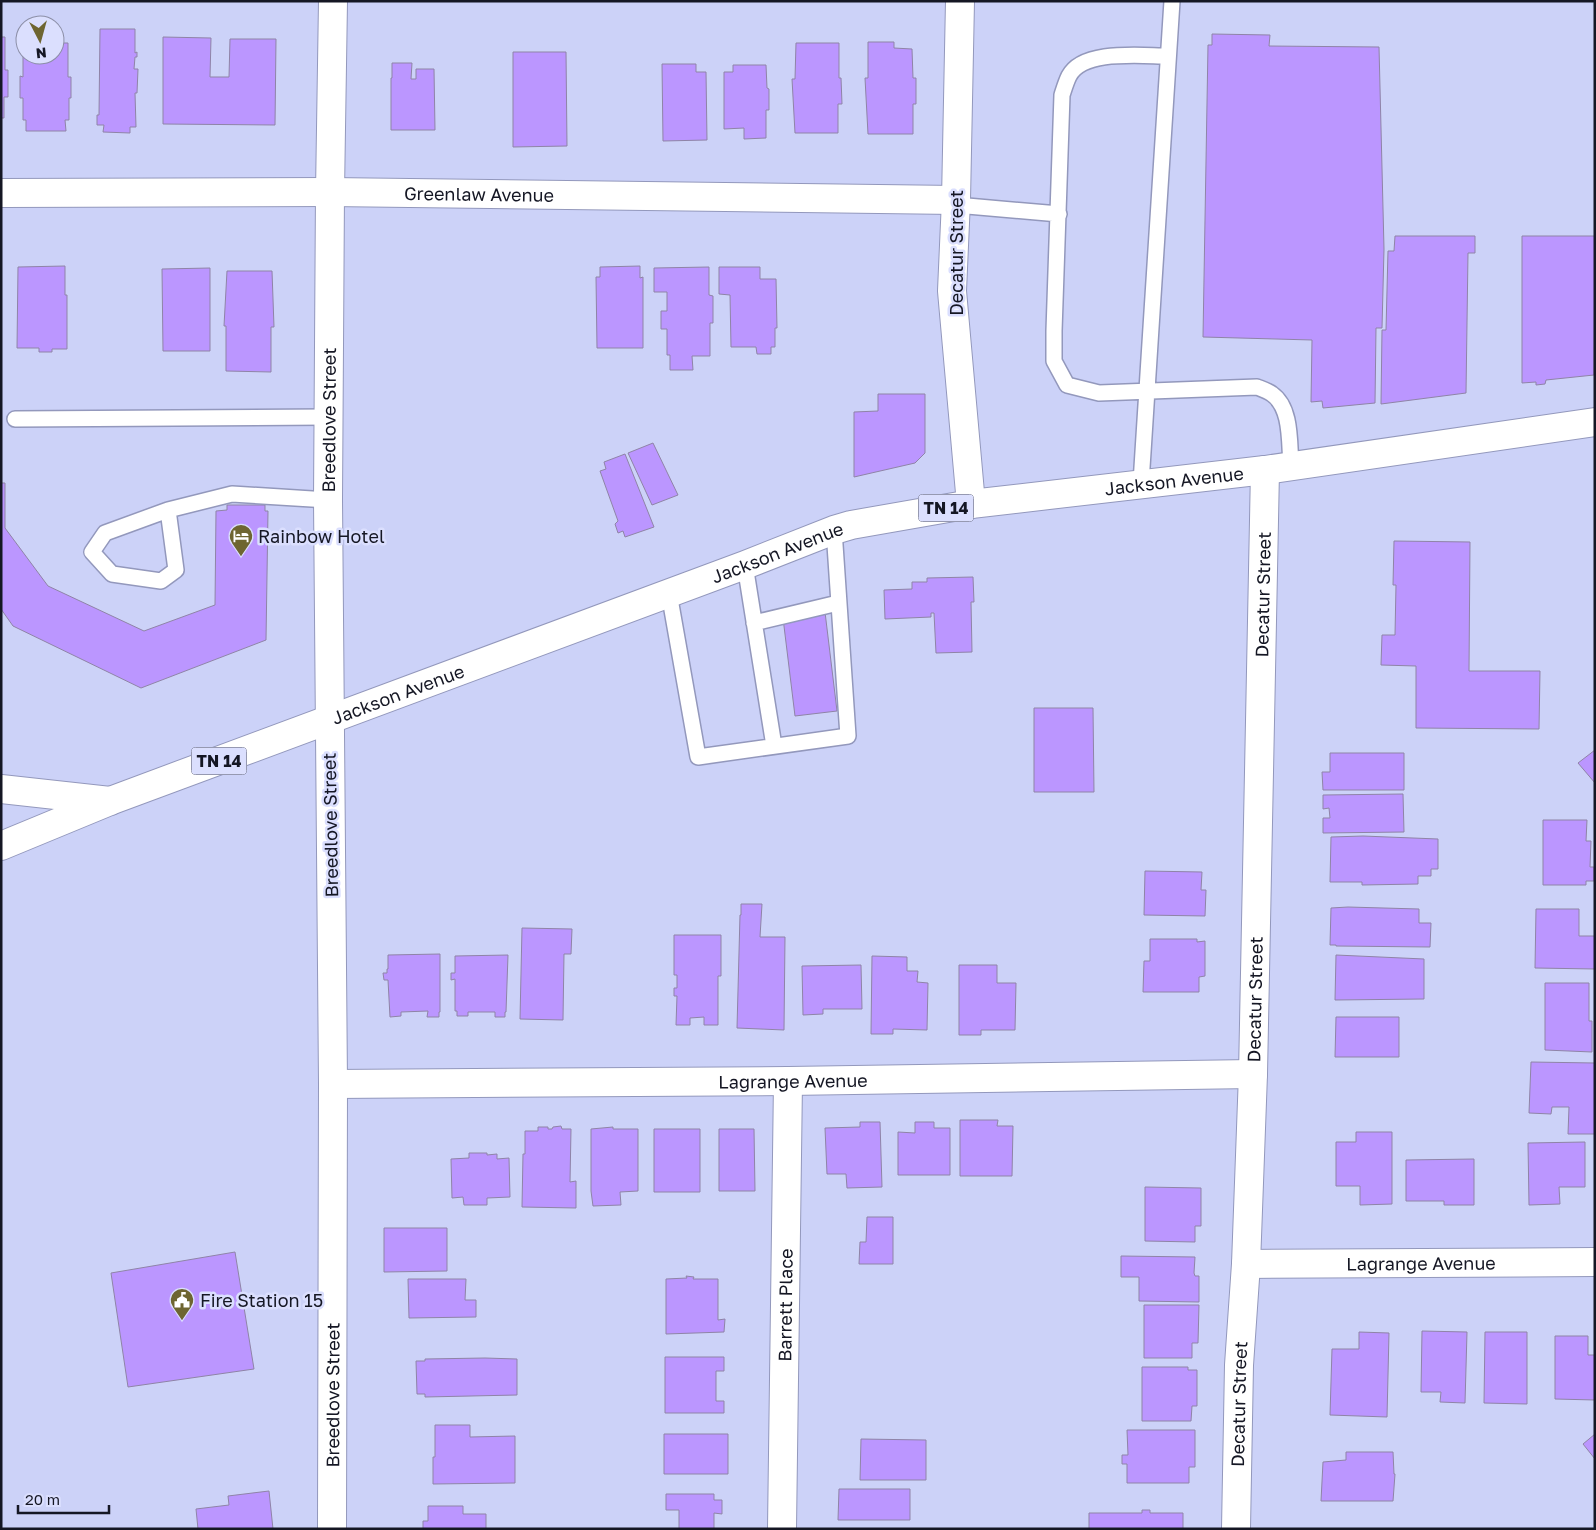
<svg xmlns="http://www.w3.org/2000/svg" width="1596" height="1530" font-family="'Golos Text',sans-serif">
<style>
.building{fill:#bb96ff;stroke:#8f84a7}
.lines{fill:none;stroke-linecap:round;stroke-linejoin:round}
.service-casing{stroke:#9398bc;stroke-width:18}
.minor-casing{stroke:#9398bc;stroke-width:30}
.tertiary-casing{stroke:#9398bc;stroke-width:30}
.primary-casing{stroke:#9398bc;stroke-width:30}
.motorway-casing{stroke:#9398bc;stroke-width:30}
.service{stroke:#fff;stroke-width:15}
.minor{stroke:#fff;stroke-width:28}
.tertiary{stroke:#fff;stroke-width:28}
.primary{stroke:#fff;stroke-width:28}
.motorway{stroke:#fff;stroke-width:28}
.labels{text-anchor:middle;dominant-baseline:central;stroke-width:5;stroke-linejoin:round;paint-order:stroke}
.shield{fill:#dbdffe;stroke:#505365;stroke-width:1}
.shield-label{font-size:16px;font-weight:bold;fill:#151724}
.street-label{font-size:18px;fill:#151724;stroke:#dbdffe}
.poi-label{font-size:18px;fill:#151724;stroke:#dbdffe;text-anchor:start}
</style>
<rect width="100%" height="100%" fill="#ccd2f8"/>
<path class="building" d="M100,29H135V53L137,52V57H135L134,69H138L137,93H135L136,127H130V133L103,132L104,125H97V115H99Z
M1212,34L1270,35L1269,46L1379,47L1384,249L1382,328H1376L1375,403L1323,408L1322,401L1311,402L1312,340L1203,337L1208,45H1212Z
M1,37H5V70H8V97H4V118H1Z
M163,37L211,38L210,77H229L230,39H276L275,125L163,124Z
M868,42H894V48L912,49L913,78H916V104H913V134H868L865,78H868Z
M23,43H25V55H55V43H68V77H71V98H69V120H65L66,131H26V120H23V98H20V76L23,77Z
M796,43H839V78H841L842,104H838V133H795L792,79H795Z
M513,52H566L567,146L513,147Z
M392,63H412L411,79H416V69H434L435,130H391V78H392Z
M662,64H696V72H706L707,140L663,141Z
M733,65H766L767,88L769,89V110H766V138L744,139V128L724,129V72H733Z
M1395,236H1475V253H1468L1466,393L1381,404L1382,330H1386L1388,251H1394Z
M1522,236H1595L1594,375L1546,380L1545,384L1536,385V382L1522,383Z
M65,266V295H67V349H52V352H39V348H17L18,267Z
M640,266V278L643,277V348H597L596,277H600V267Z
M709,267V295L713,296V323H710V356H692L693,370H670V355H667V329H661V311H667V292H654V268Z
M719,267H760V279H776L777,328H775V347H771V354H757L756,347H731L730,295L719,294Z
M210,268V351H163L162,269Z
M227,271H272L274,327H271V372L226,371V326H224Z
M878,394H925V453L915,463L854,477V412L878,411Z
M653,443L678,495L652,505L628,453Z
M625,454L654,527L625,537L623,531L618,533L615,524L618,521L600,471L606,469L604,462Z
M1,483H5V528L48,586L144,631L215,605L216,511L227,510V505H265V511H268L266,640L141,688L13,626L1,609Z
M1394,541L1470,542L1469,671H1540L1539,729L1416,728V666L1381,665L1382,635H1395L1396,585H1393Z
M973,577L974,602H971L972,652L936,653L934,613H931V617L885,619L884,590L912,589V582H927V578Z
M825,612L837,711L795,716L783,618Z
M1034,708H1093L1094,792H1034Z
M1595,750V783L1578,763Z
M1330,753H1404V790H1323L1322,772H1330Z
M1403,794L1404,832L1323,833V818H1330L1329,808L1323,809V795Z
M1543,820H1587L1586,841H1591L1590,867H1594V881H1586V885H1543Z
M1363,836L1438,839V869H1431V876H1418V884L1362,885V882H1330L1331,837Z
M1145,871L1202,872L1201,890H1206L1205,916L1144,915Z
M741,904H762L760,937H785L784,1030L737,1028L740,915H741Z
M1348,907L1419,909V923H1431L1430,947L1336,946V945H1330L1331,908Z
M1536,909H1579V936H1595V969L1535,968Z
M522,928L572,929L571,954H564L563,1020L520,1019Z
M674,935H721V976H718V1025H704V1017L690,1018V1025H676L677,996H674V988H677V975H674Z
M1150,939H1197V942L1205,941V976L1199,977V992H1143L1144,961H1150Z
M440,954V1012H439V1017H427L428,1011L401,1012V1016L390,1017L388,980H384L383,973H387V969H388V955Z
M508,955L506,1012H505V1017H495V1012H468V1016H457V1011H455V979L451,980V973H455V956Z
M1336,955L1424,959V999L1335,1000Z
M872,956L907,957V971H918L917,982L928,983L927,1030L893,1029V1034H871Z
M861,965L862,1009H823V1014L803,1015L802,966Z
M959,965H997V983H1016L1015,1030H981V1035H959Z
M1545,983H1589V1021H1592V1052L1545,1050Z
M1336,1017H1399V1057H1335Z
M1531,1062L1595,1063V1134H1568L1569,1107H1552L1551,1114L1529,1113Z
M960,1120H998L997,1126H1013L1012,1176H960Z
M860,1122H880L882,1187L847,1188L846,1174H827L825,1128L860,1127Z
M915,1122H934V1128H950V1175H898V1132L915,1133Z
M561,1126L562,1129H571L570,1182L576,1181V1208L522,1207L523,1154H525V1131H538V1127H548V1129H552L553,1127Z
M613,1127V1129H638V1191L620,1192L621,1205L593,1206L591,1191V1129Z
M654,1129H700V1192H654Z
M719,1129H754L755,1191H719Z
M1356,1132H1392V1204L1360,1205V1186H1336V1142H1356Z
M1585,1142V1187H1559L1560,1204L1529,1205L1528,1143Z
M469,1153H487V1155L497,1154V1159L509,1158L510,1197L487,1198V1205H464L463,1197L452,1198L451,1159L469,1158Z
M1474,1159V1205H1444V1201H1406V1160Z
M1145,1187L1201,1188V1226H1195V1242L1145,1241Z
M867,1217H893V1264H859L860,1242H866Z
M384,1228H447V1271L384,1272Z
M235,1252L254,1369L128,1387L111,1273Z
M1121,1256L1195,1257L1194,1273L1195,1276H1199V1302L1139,1301V1277H1121Z
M686,1276L694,1277L693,1279H718V1320L725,1319L724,1332L666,1334V1279L687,1278Z
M408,1279H466L465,1300H476V1317L409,1318Z
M1144,1305H1199L1198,1343H1192V1358H1144Z
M1422,1331L1467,1332L1465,1403L1440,1402L1441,1392H1421Z
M1359,1332L1389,1333L1387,1417L1330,1415L1332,1349H1359Z
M1485,1332H1527V1404L1484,1403Z
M1555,1336H1588V1355H1595V1400L1555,1399Z
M665,1357H724V1371H716V1401H724V1413H665Z
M485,1358L517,1359V1395L425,1397V1394H417L416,1361H425V1359Z
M1142,1367H1188V1370H1197V1406H1192L1191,1421H1142Z
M435,1425H470V1437L515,1436V1483L433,1484V1457H435Z
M1127,1430H1195V1467H1189V1483H1127V1464H1122V1455H1128Z
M664,1434H728V1474H664Z
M1595,1434V1459L1583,1444Z
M861,1439L926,1440V1480H860Z
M1346,1452H1393L1394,1474H1395L1393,1501H1321L1323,1462L1346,1460Z
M839,1489H910V1520H838Z
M269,1491L273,1529H198L196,1509L229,1505L228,1496Z
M666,1494H714V1500H722V1514L714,1513V1529H679V1510H666Z
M428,1506H463V1514H486V1529H423V1521H428Z
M1142,1510H1150V1513H1183V1529H1089V1513H1142Z"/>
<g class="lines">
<g class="service-casing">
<path id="service" d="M1168,56C1141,56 1083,49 1069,76C1066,82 1064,89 1062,95L1054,331V361L1067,385L1099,393L1257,387C1262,389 1268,391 1272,394C1292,408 1289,443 1291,465
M956,205L1059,214
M15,419L328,417
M1141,483L1172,1
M168,510L176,570L161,581L112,574L92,552L105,533L168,510L232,494L328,500
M745,565L774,746
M669,593L698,757L848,736L834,530
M754,623L838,603"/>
</g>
<g class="minor-casing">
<g id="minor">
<path d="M960,1L956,200L952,291L971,504"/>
<path id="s1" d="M1,193L330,192L956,200"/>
<path id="s2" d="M333,1084L788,1081L1253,1074"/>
<path id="s3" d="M1246,1264L1595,1262"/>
<path id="s4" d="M782,1529L788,1081"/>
<path id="s5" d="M1236,1529L1239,1365L1246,1264L1253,1074L1265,470"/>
</g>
</g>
<g class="tertiary-casing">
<g id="tertiary">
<path id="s6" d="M332,1529L333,1084L328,500L330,192L333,1"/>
</g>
</g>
<g class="primary-casing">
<g id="primary">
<path id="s7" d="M1,846L110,801L745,565L834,530L851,525L971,504L1265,470L1595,422"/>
</g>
</g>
<g class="motorway-casing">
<path id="motorway" d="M1,789L110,801"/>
</g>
<use href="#service" class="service"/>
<use href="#minor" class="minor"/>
<use href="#tertiary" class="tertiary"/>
<use href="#primary" class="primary"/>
<use href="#motorway" class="motorway"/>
</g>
<defs>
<g id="hotel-pin" transform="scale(1.25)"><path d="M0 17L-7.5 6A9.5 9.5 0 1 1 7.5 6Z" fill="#6e6531" stroke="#dbdffe"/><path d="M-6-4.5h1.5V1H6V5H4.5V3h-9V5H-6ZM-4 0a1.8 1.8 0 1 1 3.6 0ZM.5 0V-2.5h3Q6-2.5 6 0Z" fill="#fff"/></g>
<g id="civic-pin" transform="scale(1.25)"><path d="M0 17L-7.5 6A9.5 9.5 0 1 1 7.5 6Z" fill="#6e6531" stroke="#dbdffe"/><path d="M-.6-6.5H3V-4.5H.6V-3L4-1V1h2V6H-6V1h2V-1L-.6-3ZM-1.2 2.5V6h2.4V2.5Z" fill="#fff"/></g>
</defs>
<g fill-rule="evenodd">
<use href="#hotel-pin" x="241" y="536"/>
<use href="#civic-pin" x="182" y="1300"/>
</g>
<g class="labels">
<g class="shield">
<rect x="918.5" y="494.5" width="55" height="27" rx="4"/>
<rect x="191.5" y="747.5" width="55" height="27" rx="4"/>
</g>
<g class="shield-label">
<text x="946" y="508">TN 14</text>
<text x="219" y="761">TN 14</text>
</g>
<g class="street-label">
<text stroke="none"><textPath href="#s1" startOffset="478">Greenlaw Avenue</textPath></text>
<text transform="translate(956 253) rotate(-90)">Decatur Street</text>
<text stroke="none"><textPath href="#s6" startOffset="1109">Breedlove Street</textPath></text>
<text stroke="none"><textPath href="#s7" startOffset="1235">Jackson Avenue</textPath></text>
<text stroke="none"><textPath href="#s7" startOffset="830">Jackson Avenue</textPath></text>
<text stroke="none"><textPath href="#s5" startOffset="935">Decatur Street</textPath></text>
<text stroke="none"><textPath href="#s7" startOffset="425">Jackson Avenue</textPath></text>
<text transform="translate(330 825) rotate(-91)">Breedlove Street</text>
<text stroke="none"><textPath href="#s5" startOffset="530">Decatur Street</textPath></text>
<text stroke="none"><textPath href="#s2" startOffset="460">Lagrange Avenue</textPath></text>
<text stroke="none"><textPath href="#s3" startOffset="175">Lagrange Avenue</textPath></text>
<text stroke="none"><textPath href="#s4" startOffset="224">Barrett Place</textPath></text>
<text stroke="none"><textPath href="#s6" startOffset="134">Breedlove Street</textPath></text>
<text stroke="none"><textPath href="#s5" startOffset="125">Decatur Street</textPath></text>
</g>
<g class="poi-label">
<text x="258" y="536">Rainbow Hotel</text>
<text x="200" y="1300">Fire Station 15</text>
</g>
</g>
<rect width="1596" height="1530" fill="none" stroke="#151724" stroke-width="5"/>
<g transform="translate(40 40) rotate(174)"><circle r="24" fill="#dbdffe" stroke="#8c8fa7"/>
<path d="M0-4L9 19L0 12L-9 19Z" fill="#6e6531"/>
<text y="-8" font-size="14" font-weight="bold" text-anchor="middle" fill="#151724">N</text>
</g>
<path d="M18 1505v8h91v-8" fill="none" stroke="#151724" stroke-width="2.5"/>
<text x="25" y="1505" font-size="15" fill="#151724" stroke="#dbdffe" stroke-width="4" paint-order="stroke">20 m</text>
</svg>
